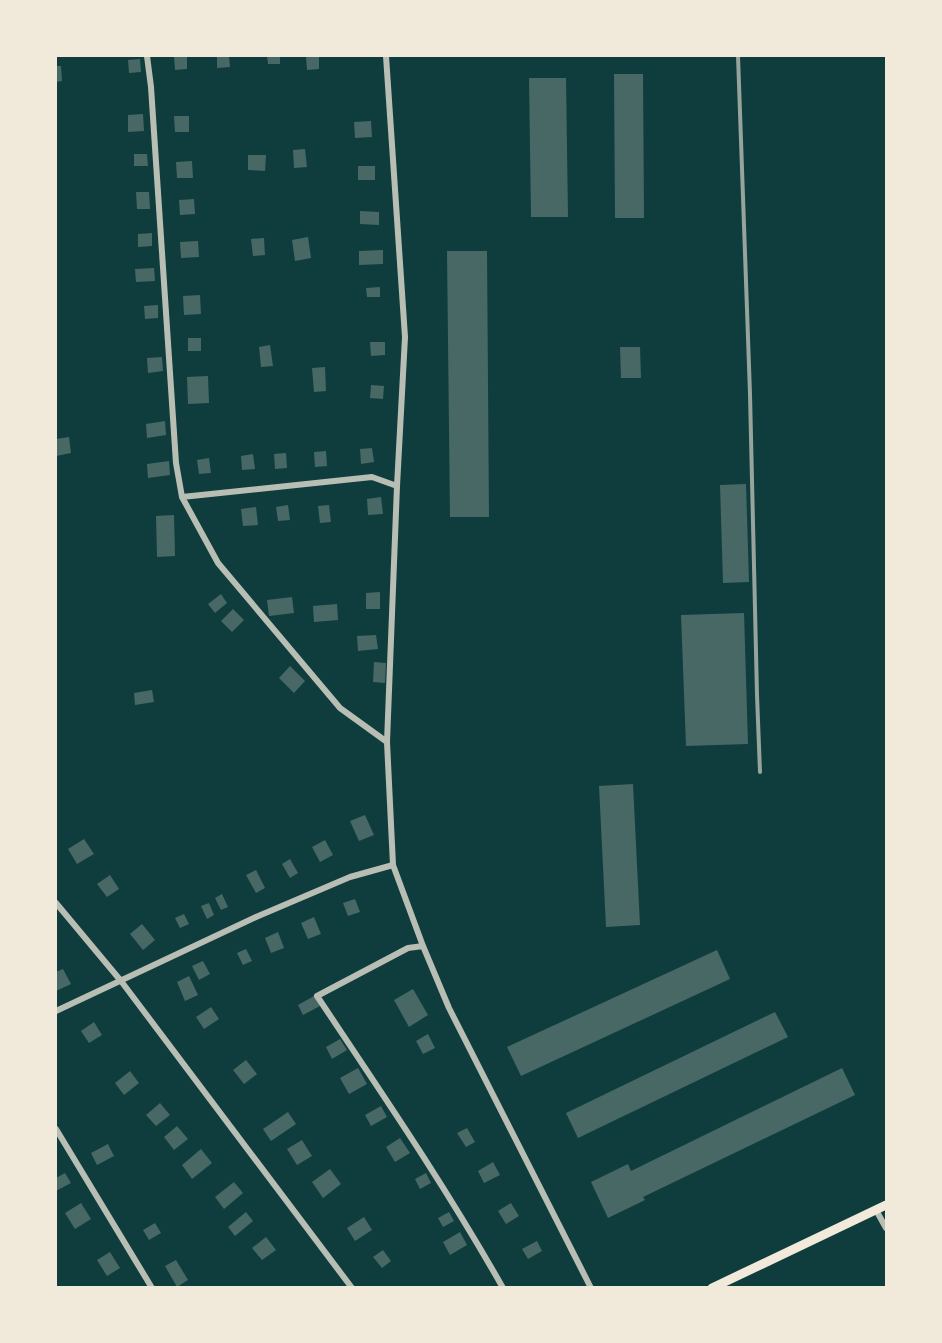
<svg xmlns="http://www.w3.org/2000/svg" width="942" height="1343" font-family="'Fira Sans Condensed',sans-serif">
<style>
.building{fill:#486865}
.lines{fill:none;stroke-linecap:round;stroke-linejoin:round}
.minor{stroke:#b8beb3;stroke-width:6}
.secondary{stroke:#f1e9da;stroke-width:9}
.rail{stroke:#97a49c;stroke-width:4}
</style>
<rect width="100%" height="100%" fill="#0f3d3e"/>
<path class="building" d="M174,56H187V69L175,70Z
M217,56H229L230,67L217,68Z
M267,56H280V64H268Z
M306,56H319V69L307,70Z
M140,59L141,72L129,73L128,60Z
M56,66H61L62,81L56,82Z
M614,74H643L644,218H615Z
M529,78H566L568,217H531Z
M143,114L144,131L128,132V115Z
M174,116H189V132H175Z
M371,121L372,137L355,138L354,122Z
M305,149L307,167L294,168L293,150Z
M134,154H147L148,166H134Z
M248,155H266L265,171L248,170Z
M192,161L193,178H177L176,162Z
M358,166H375V180H358Z
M136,192H149L150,209H137Z
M194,199L195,214L180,215L179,200Z
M360,211L379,212V225L360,224Z
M152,233V246L138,247V234Z
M308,237L311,258L295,261L292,240Z
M264,238L265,255L253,256L251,239Z
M198,241L199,257L181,258L180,242Z
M383,250V264L359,265V251Z
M447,251H487L489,517H450Z
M154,268L155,281L136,282L135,269Z
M380,287V297H367L366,288Z
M200,295L201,314L184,315L183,296Z
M158,305V318L145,319L144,306Z
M188,338H201V351H188Z
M370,342H385V355L371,356Z
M270,345L273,366L261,367L259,347Z
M620,347H640L641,378H621Z
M162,357L163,371L148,373L147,358Z
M325,367L326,391L314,392L312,368Z
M208,376L209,403L188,404L187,377Z
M371,385L384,386L383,399L370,398Z
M165,421L166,435L147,438L146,424Z
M69,437L71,453L56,456V439Z
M372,448L374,462L361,464L360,449Z
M326,451L327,466L315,467L314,452Z
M286,453L287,468L275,469L274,454Z
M253,454L255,469L242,470L241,456Z
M209,458L211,473L199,474L197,460Z
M169,461L170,475L148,478L147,464Z
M746,484L749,582L723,583L720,485Z
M381,497L383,514L368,515L367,499Z
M288,505L290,520L278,521L276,507Z
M329,505L331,522L320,523L318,506Z
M256,507L258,525L243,526L241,509Z
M174,515L175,556L157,557L156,516Z
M380,592V609H366V593Z
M221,594L227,603L215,613L208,604Z
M292,597L294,613L269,616L267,600Z
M337,604L338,620L314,622L313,606Z
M233,609L244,620L232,632L221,621Z
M744,613L748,744L686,746L681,615Z
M376,635L378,649L358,651L357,636Z
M374,662L386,663L385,683L373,682Z
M290,666L305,681L294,693L279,678Z
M152,690L154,702L135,705L134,693Z
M633,784L640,925L606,927L599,786Z
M365,815L374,835L359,841L350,821Z
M84,839L94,854L77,864L68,849Z
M325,840L333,855L320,862L312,847Z
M290,859L298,873L290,878L282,864Z
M256,870L265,888L256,893L246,875Z
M110,875L119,889L107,897L97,884Z
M222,894L228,907L221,910L215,898Z
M355,899L360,912L348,916L343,903Z
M209,903L214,915L207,919L201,906Z
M184,914L189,924L180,928L175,918Z
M314,917L321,934L308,939L301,923Z
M142,924L155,940L143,950L130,934Z
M278,932L284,948L271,953L265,938Z
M246,949L252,961L243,965L237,953Z
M717,950L730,979L521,1076L507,1047Z
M203,961L210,974L199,980L192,966Z
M63,969L71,984L56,991V972Z
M189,976L198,995L185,1001L177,982Z
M413,989L428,1015L409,1027L394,1000Z
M314,996L320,1006L303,1015L298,1005Z
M211,1007L219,1019L204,1029L196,1017Z
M775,1012L788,1037L578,1138L566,1113Z
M94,1022L102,1035L89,1043L81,1031Z
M428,1034L435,1048L423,1054L416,1041Z
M340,1039L347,1050L332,1059L326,1047Z
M246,1060L257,1074L244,1084L233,1070Z
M358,1068L367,1084L349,1094L340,1078Z
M842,1068L855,1095L643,1197L645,1200L608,1218L591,1182L628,1164L631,1171Z
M130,1071L139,1083L124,1095L115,1083Z
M160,1103L170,1115L156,1126L146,1115Z
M381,1106L387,1117L371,1126L365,1115Z
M288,1112L296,1124L271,1141L263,1129Z
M177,1126L188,1139L174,1150L164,1137Z
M467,1128L475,1142L466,1147L457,1133Z
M400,1138L410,1153L395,1162L386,1147Z
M302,1140L312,1156L297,1165L287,1149Z
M108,1144L114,1156L97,1165L91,1153Z
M201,1149L212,1163L192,1179L182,1165Z
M493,1162L500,1175L484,1183L478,1171Z
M330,1169L341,1184L323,1198L312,1182Z
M65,1173L71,1183L56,1191V1178Z
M426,1173L431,1183L420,1189L415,1179Z
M234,1182L243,1193L224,1209L215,1197Z
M81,1203L91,1219L75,1229L65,1213Z
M511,1203L519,1216L506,1224L498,1211Z
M246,1212L253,1221L235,1236L228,1227Z
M449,1212L454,1221L443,1227L438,1218Z
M364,1217L372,1230L355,1241L347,1228Z
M155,1223L161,1233L149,1240L143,1230Z
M460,1232L467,1245L450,1255L443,1242Z
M266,1237L276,1250L262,1260L252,1248Z
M537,1241L542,1251L528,1259L522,1249Z
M383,1250L391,1261L382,1268L373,1257Z
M110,1252L120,1268L107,1276L97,1260Z
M176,1260L188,1280L177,1287L165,1266Z"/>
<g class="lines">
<path class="minor" d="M147,56L151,87L176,463L182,497L218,563L340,708L387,742
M386,56L405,337L397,486L387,742L393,865L423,946L449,1008L591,1288
M182,497L372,477L397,486
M56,903L121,981L352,1288
M423,946L408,948L317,996C381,1092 446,1187 503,1288
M56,1011L256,917L350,877L393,865
M56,1129L152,1288
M876,1210L886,1228"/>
<path class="secondary" d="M712,1288L886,1205"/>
<path class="rail" d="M738,56L750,394L757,695L760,772"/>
</g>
<rect width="942" height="1343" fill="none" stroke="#f1e9da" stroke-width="114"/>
</svg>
